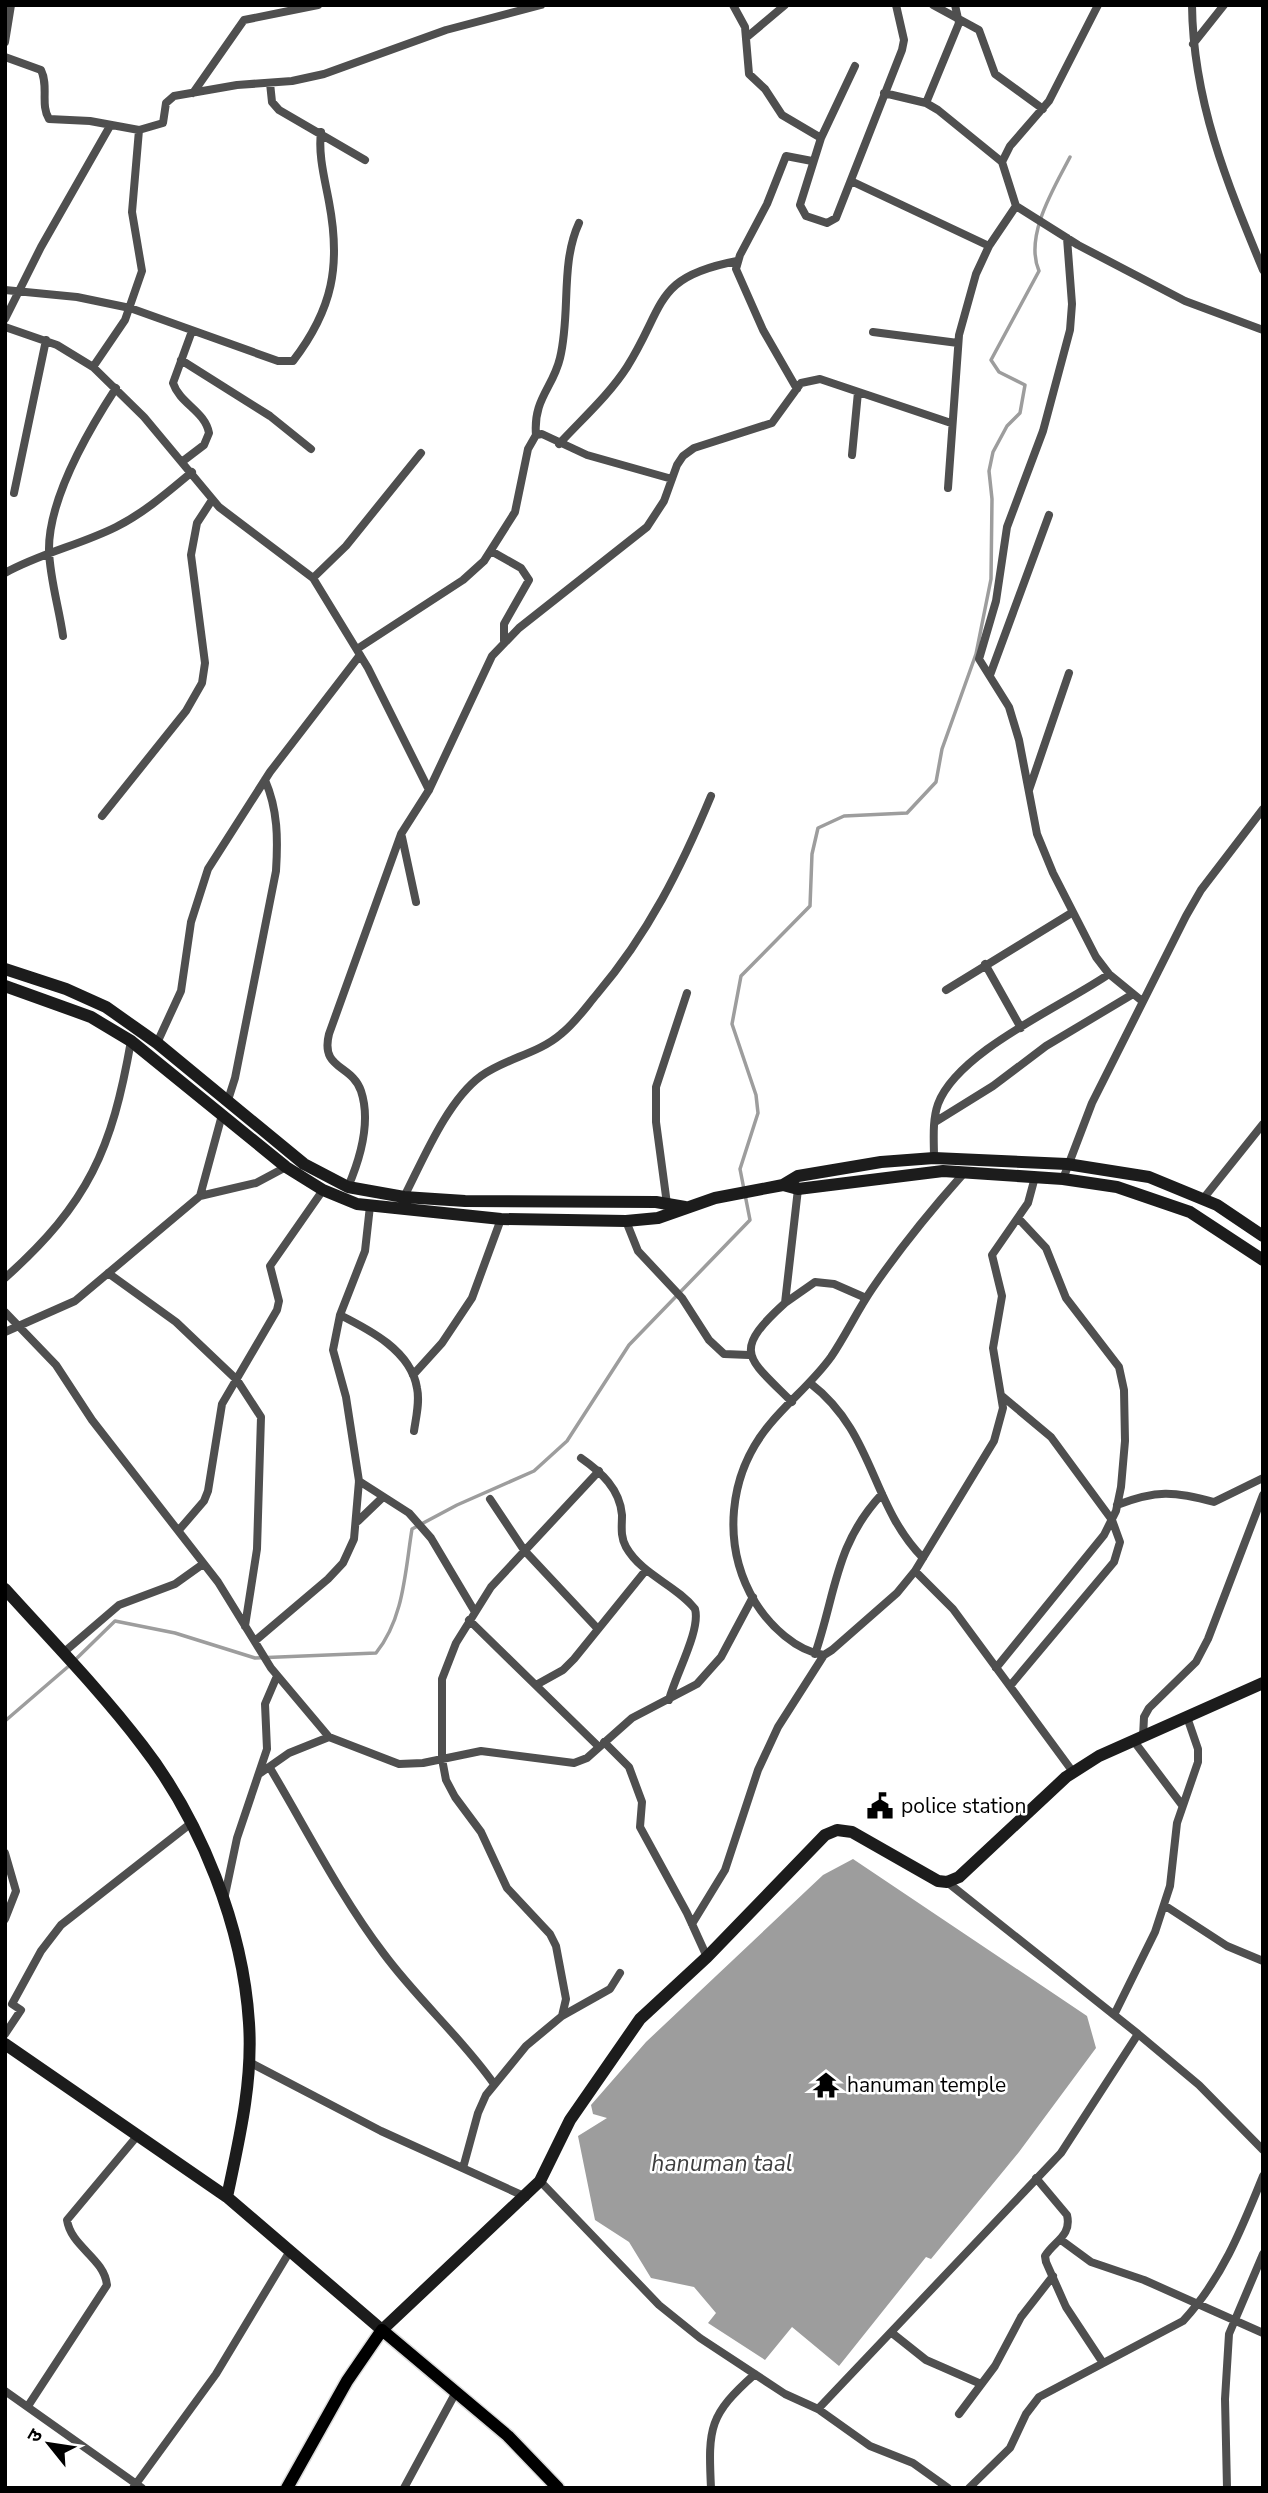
<svg xmlns="http://www.w3.org/2000/svg" width="1268" height="2493" font-family="'Nunito Sans','Noto Sans Devanagari',sans-serif">
<style>
.water{fill:#9d9d9d}
.lines{fill:none;stroke-linecap:round;stroke-linejoin:round}
.stream{stroke:#9d9d9d;stroke-width:3.5}
.primary-casing{stroke:#dbdbdb;stroke-width:15}
.street{stroke:#4f4f4f;stroke-width:8}
.secondary{stroke:#1c1c1c;stroke-width:12}
.primary{stroke:#000;stroke-width:12}
.labels{text-anchor:middle;dominant-baseline:central;stroke-width:5;stroke-linejoin:round;paint-order:stroke}
.poi-label{font-size:21px;fill:#000;stroke:#fff;text-anchor:start}
.water-label{font-size:23px;font-style:italic;fill:#3e3e3e;stroke:#fff}
</style>
<rect width="100%" height="100%" fill="#fff"/>
<path class="water" d="M853,1859L1087,2016L1096,2048L1019,2152L931,2259L926,2257L839,2366L792,2327L765,2360L708,2323L716,2313L694,2287L651,2278L629,2242L595,2220L578,2136L607,2118L593,2114L591,2105L646,2042L823,1875Z"/>
<g class="lines">
<path class="stream" d="M75,1660L115,1621L175,1633L255,1658L376,1653C404,1618 405,1572 412,1529L457,1505L534,1471L567,1441L629,1345L750,1220L740,1169L758,1113L756,1095L732,1024L741,976L810,906L812,854L818,828L844,816L907,813L936,782L942,749L976,654L991,579L992,499L989,471L993,452L1007,426L1020,413L1025,385L999,372L991,360L1039,271C1024,236 1054,188 1070,157
M5,1721L70,1665"/>
<g class="primary-casing">
<path id="primary" d="M287,2488L347,2381L382,2330L508,2436L558,2488"/>
</g>
<path class="street" d="M733,5L745,27L749,74L765,89L782,115L821,138
M933,5L979,30L995,74L1043,109
M1192,5C1193,101 1227,183 1263,270
M747,37L785,5
M5,42L11,5
M1193,44L1224,5
M5,57L41,70C49,86 40,105 49,119L90,121L139,130L163,123L166,103L174,96L237,85L292,81L324,74L446,30L541,5
M855,66L821,138L800,205L806,216L827,223L836,218L902,50L904,40L896,5
M270,83L272,102L279,110L365,160
M193,93L244,20L318,5
M884,93L926,103L938,110L1002,162
M926,103L959,23L955,5
M851,181L989,246
M1016,206L1078,245L1185,301L1263,330
M1067,238L1072,304L1070,330L1043,431L1007,527L996,601L979,659L1009,707L1019,740L1037,834L1053,873L1096,957L1109,974L1142,1001
M5,290L77,297L130,308L278,361H293C333,309 341,265 329,202C325,180 318,155 321,132
M5,319L41,247L110,126
M5,327L57,345L93,367L144,417L219,507L313,578L368,668L429,790
M873,332L958,343
M181,360L270,416L311,449
M93,367L125,320L142,271L132,212L139,130
M797,389L763,330L736,269L740,255L767,204L786,156L812,161
M536,435C533,399 553,388 560,358C571,313 560,264 579,223
M559,444C582,419 609,395 627,367C666,305 653,277 737,261
M852,455L858,392
M183,461L204,445L209,433C205,411 180,404 173,383L192,331
M948,488L959,335L976,274L989,246L1016,206L1002,162L1010,146L1049,101L1098,5
M14,493L46,340
M491,551L521,568L529,580L504,624V641
M5,573C41,553 80,545 116,527C144,513 168,492 192,472
M313,578L346,546L421,453
M63,636C59,608 50,579 49,551C48,499 88,431 116,388
M357,649L463,580L484,561L515,512L528,449L536,435L542,434L587,455L672,479
M990,675L1049,515
M1029,790L1069,673
M102,816L186,711L202,683L205,663L191,555L197,523L212,500
M402,837L416,902
M985,964L1021,1028
M946,990L1073,912
M157,1043L181,991L191,922L208,869L270,772L360,655
M228,1100L235,1078L276,871C278,839 278,810 265,780
M935,1122L993,1086L1046,1046L1133,994
M934,1158C934,1141 932,1121 938,1104C958,1051 1063,1006 1109,974
M964,1173C931,1210 900,1248 872,1289C857,1311 846,1335 831,1357C813,1382 790,1400 770,1424C728,1474 721,1545 755,1602C770,1626 796,1651 824,1655L832,1650L897,1593L915,1571L994,1441L1003,1408L993,1348L1002,1296L992,1255L1028,1203L1035,1177
M1063,1179L1092,1103L1186,916L1201,890L1263,809
M348,1187C360,1159 371,1121 361,1091C352,1064 320,1070 329,1034L401,834L429,790L492,656L519,628L647,527L664,501L677,465L683,456L694,448L772,423L801,383L820,379L951,423
M200,1196L256,1183L286,1167
M404,1197C423,1160 447,1101 481,1076C506,1058 538,1054 561,1034C575,1023 586,1007 597,994C648,934 681,868 711,796
M1203,1199L1263,1124
M667,1204L656,1122V1087L687,993
M626,1221L638,1251L682,1298L709,1340L724,1354L749,1355
M108,1273L176,1322L237,1380L261,1417L257,1549L245,1626
M5,1278C89,1203 112,1149 131,1041
M785,1303L815,1282L834,1284L866,1298
M5,1312L56,1365L92,1420L218,1582L271,1668L329,1737
M340,1315C370,1330 411,1351 417,1388C420,1402 416,1417 414,1431
M5,1332L75,1301L200,1196L222,1115
M413,1375L442,1343L472,1298L501,1219
M810,1383C875,1433 870,1504 923,1558
M1002,1396L1051,1437L1112,1520L1120,1542L1114,1562L1010,1686
M792,1402C747,1357 731,1352 785,1303L798,1189
M581,1458C601,1472 620,1489 622,1515C622,1526 620,1536 626,1547C642,1575 676,1585 695,1609C701,1630 675,1676 669,1700
M359,1481L409,1513L431,1538L475,1612
M490,1499L524,1550L597,1628
M1117,1505C1156,1490 1174,1491 1214,1502L1263,1478
M358,1521L383,1497
M179,1530L204,1501L208,1491L222,1404L277,1310L279,1301L270,1266L323,1190
M915,1571L953,1609L1073,1772
M469,1620L599,1747
M255,1641L328,1579L343,1563L354,1539L359,1481L346,1397L333,1350L340,1315L365,1251L370,1206
M63,1653L119,1605L175,1584L203,1564
M815,1654C836,1593 835,1544 882,1494
M996,1668L1104,1535L1116,1511L1121,1487L1125,1441L1124,1390L1119,1367L1066,1298L1046,1248L1018,1218
M536,1685L563,1670L574,1659L646,1570
M1143,1737L1144,1717L1149,1708L1196,1662L1208,1639L1263,1495
M1133,1740L1182,1805
M604,1742L629,1767L642,1802L640,1827L687,1913L707,1957
M270,1768C307,1830 340,1896 384,1954C418,2000 461,2037 494,2084
M259,1774L289,1753L329,1737L399,1764L423,1763L481,1751L574,1763L587,1758L632,1718L697,1684L721,1657L753,1597
M5,1853L16,1891L5,1919
M225,1895L237,1838L267,1749L265,1704L277,1676
M1164,1905L1227,1946L1263,1961
M692,1924L725,1870L758,1770L778,1727L824,1655
M1114,2015L1155,1932L1170,1886L1177,1823L1198,1762V1749L1187,1717
M562,2016L610,1989L620,1973
M5,2034L21,2010L12,2004L41,1951L61,1925L190,1824
M1138,2034L1199,2085L1263,2150
M249,2062L381,2131L526,2197
M463,2168L478,2113L486,2095L526,2046L562,2016L566,1999L556,1946L550,1934L507,1888L481,1832L455,1797L446,1780L442,1759V1679L456,1643L491,1587L599,1471
M1036,2178L1067,2215C1072,2236 1054,2241 1045,2256L1046,2262L1066,2307L1103,2363
M540,2181L659,2305L700,2338L785,2394L818,2409L870,2446L913,2463L948,2488
M1061,2240L1091,2262L1144,2280L1263,2333
M892,2333L926,2360L981,2384
M5,2391L142,2488
M28,2406L107,2285C104,2258 71,2247 67,2220L138,2135
M818,2409L1061,2153L1138,2034L947,1882
M959,2414L995,2366L1021,2317L1053,2276
M133,2488L216,2374L290,2251
M404,2488L456,2392
M711,2488C708,2427 709,2415 755,2374
M969,2488L1010,2448L1026,2414L1039,2397L1183,2321C1222,2279 1242,2228 1263,2176
M1227,2488L1225,2399L1229,2334L1263,2254"/>
<path class="secondary" d="M5,969L66,989L106,1007L157,1043L304,1164L348,1187L404,1197L465,1201L656,1202L685,1207
M5,986L91,1017L131,1041L286,1167L323,1190L357,1204L501,1219L626,1221L658,1218L715,1198L783,1185L798,1176L881,1162L934,1158L1067,1164L1149,1177L1217,1205L1263,1236
M783,1185L798,1189L943,1171L1063,1179L1117,1187L1190,1212L1263,1260
M5,1589C51,1640 100,1690 142,1745C201,1821 243,1927 249,2023C253,2082 239,2140 227,2197
M5,2044L227,2197L382,2330L540,2181L570,2120L640,2019L707,1957L825,1835L837,1830L852,1832L938,1881L947,1882L959,1877L1066,1777L1099,1756L1263,1683"/>
<use href="#primary" class="primary"/>
</g>
<defs>
<g id="civic-bare" transform="scale(2.1)"><path d="M-.6-6.5H3V-4.5H.6V-3L4-1V1h2V6H-6V1h2V-1L-.6-3ZM-1.2 2.5V6h2.4V2.5Z" fill="#000" stroke="#fff" stroke-width="2.5" paint-order="stroke"/></g>
<g id="temple-bare" transform="scale(2.1)"><path d="M0-6L5-2H3V0L6.5 2.5H4V6H1.5V3h-3V6H-4V2.5H-6.5L-3 0V-2H-5Z" fill="#000" stroke="#fff" stroke-width="2.5" paint-order="stroke"/></g>
</defs>
<g fill-rule="evenodd">
<use href="#civic-bare" x="880" y="1806"/>
<use href="#temple-bare" x="826" y="2085"/>
</g>
<g class="labels">
<g class="poi-label">
<text x="901" y="1806">police station</text>
<text x="847" y="2085">hanuman temple</text>
</g>
<g class="water-label">
<text x="722" y="2163">hanuman taal</text>
</g>
</g>
<rect width="1268" height="2493" fill="none" stroke="#000000" stroke-width="14"/>
<g transform="translate(49 2444) rotate(300)" stroke="#ffffff" stroke-width="5" paint-order="stroke">
<path d="M0-5L12 26L0 18L-12 26Z" fill="#000000"/>
<text y="-10" font-size="19" font-weight="bold" text-anchor="middle" fill="#000000">उ</text>
</g>
</svg>
